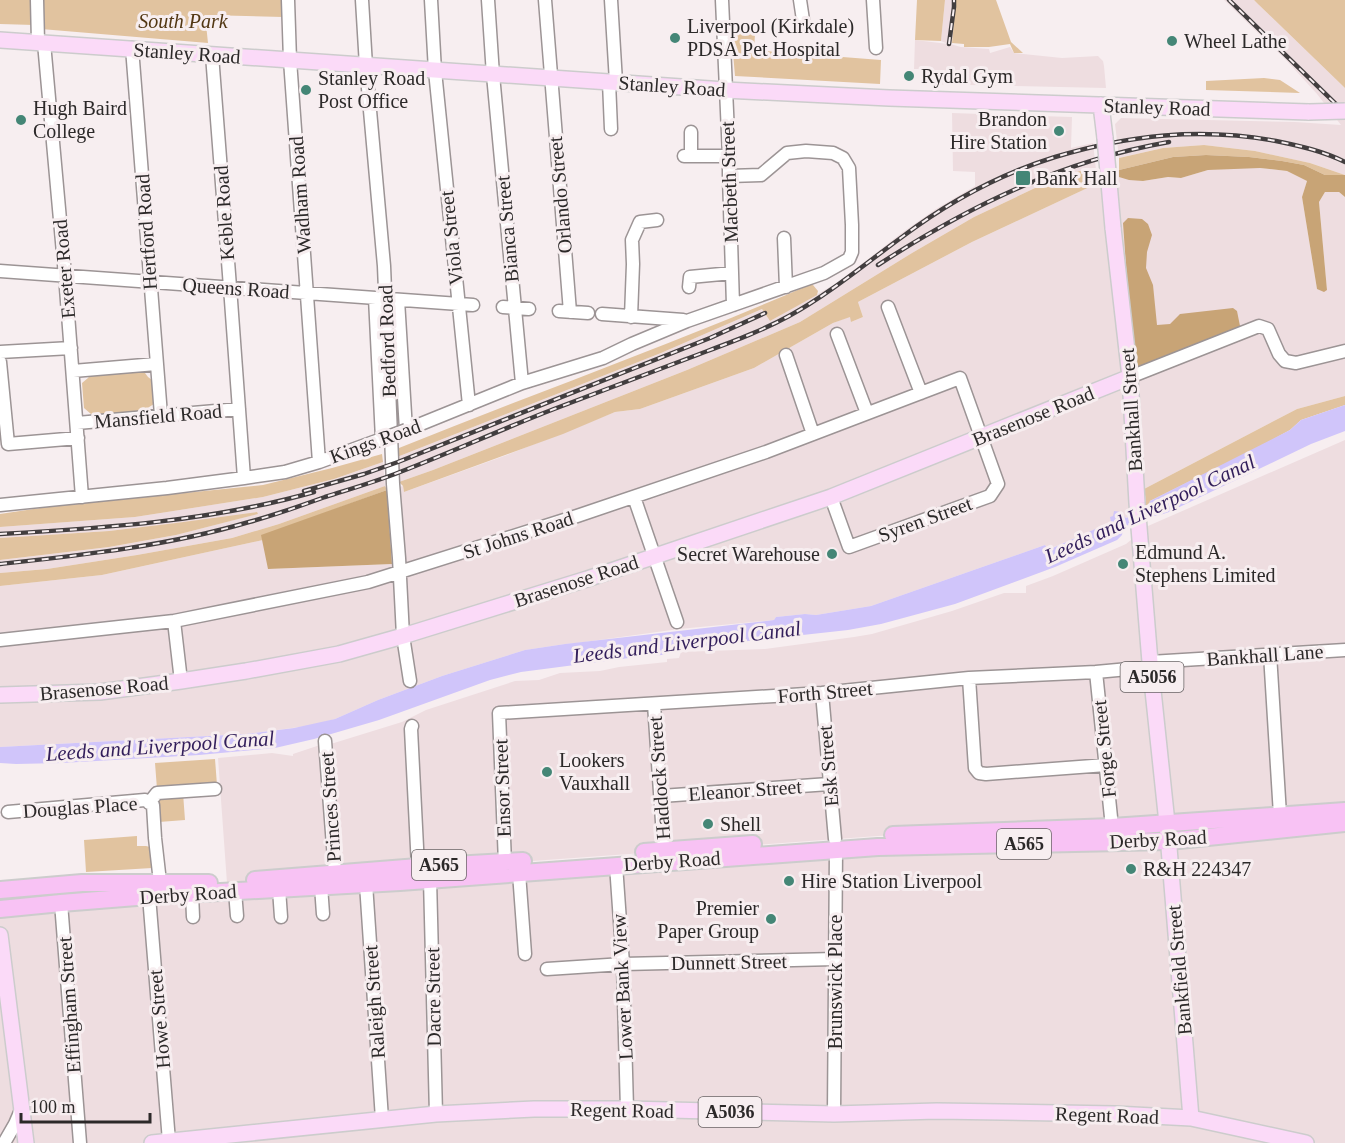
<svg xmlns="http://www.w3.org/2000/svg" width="1345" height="1143" font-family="Georgia,serif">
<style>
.built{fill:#eedde0}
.green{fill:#e1c39f}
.forest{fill:#c8a476}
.water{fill:#d0c5fa}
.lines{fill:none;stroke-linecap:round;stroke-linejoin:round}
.minor-casing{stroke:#9c9495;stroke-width:15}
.major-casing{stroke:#ccc;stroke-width:18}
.highway-casing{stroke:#ccc;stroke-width:20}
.minor{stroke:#fff;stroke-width:12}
.major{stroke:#fbdaf8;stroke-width:15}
.highway{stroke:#f8c2f4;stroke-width:16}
.rail-casing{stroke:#423e3f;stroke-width:4.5}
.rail{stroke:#f7eef0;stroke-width:2;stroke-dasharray:7;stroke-linecap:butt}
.minor-bridge-casing{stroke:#9c9495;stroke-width:15;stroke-linecap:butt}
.major-bridge-casing{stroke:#ccc;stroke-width:18;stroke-linecap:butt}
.minor-bridge{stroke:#fff;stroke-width:12}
.major-bridge{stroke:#fbdaf8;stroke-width:15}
.poi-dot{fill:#448676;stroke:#f7eef0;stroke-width:2}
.labels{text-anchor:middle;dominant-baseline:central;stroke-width:6;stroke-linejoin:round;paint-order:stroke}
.shield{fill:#f7eef0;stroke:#696465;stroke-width:1.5}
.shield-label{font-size:18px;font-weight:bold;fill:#2c2929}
.park-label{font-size:20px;font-style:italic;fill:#523713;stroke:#f7eef0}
.poi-label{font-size:20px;fill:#2c2929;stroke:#f7eef0;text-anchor:start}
.street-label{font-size:20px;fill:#2c2929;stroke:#f7eef0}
.water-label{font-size:21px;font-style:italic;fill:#321e5b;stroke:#f7eef0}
</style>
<rect width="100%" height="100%" fill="#f7eef0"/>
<path class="built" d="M945,0H956L952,43L950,44L961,47L989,49L990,53L1010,47L1014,53L1062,58L1098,56L1103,61L1104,66L1106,88L921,84V69H914L915,40L948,44L941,41Z
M1224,0H1254L1345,88V175L1310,163L1255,151L1204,145L1163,148L1119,158L1115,124L1121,118L1295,122L1341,125L1317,94L1286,60Z
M952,113L1072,117L1071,148L1093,143L1096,170L1087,173L1085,169L1052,180L974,217L912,253L800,322L687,370L433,470L399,482L397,457L661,353L762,309L770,321L837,283L903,232L936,209L975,186V172L953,171Z
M1232,168H1260L1287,171L1307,181L1302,197L1317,289L1327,290L1319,202L1325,192H1339L1345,197V396L1297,409L1144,489L1146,501L1143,506V510L1126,518L1121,512L1112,522L1047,550L1045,545L871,606L816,615L805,614L776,617L774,620L679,629L577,643L565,644L525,650L442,676L378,700L335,719L315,725L246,734L0,747V586L102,575L263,540L269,569L392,564L387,490L403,486L404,492L507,455L615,412L640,409L754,368L833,323L851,316V322L863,317L858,302L972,242L1096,184L1119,170L1120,177L1143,181L1168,177L1181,178L1208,170Z
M1345,440V1143H0V909L506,874L1169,841L1167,823L1112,827L878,836L505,863L335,872L227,883L218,758L272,753L293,756V754L320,745L334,743L402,722L426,710L515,681L539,680L560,673L600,671L619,667L667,662V659L679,658L681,652L765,649L854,637L872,634L952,611L1004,593H1026V586L1053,576L1126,544L1148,526Z
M383,462L385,486L279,524L232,538L137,555L47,569L0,573V560L109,547L176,535L257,514L109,531L0,538V527L135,517L263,497L334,479Z"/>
<path class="green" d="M0,0H33L34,25L0,24Z
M41,0H281L283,17L205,15L208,43L41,29Z
M917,0H945L941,41L915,40Z
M956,0H996L1011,42L1023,53H1014L1010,44L989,47H964V44L952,43Z
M1254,0H1345V88L1259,5Z
M731,30H752L755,34L754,50L881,60L880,84L735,76Z
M1264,78L1280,80L1300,93L1206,90V81Z
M1204,145L1255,151L1310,163L1345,175H1325L1304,165L1282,161L1249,157L1206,155L1173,157L1119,170V158L1163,148Z
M1086,169L1087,173L1096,170V184L972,242L858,302L863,317L851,322L850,317L833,323L754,368L640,409L615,412L563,434L404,492L403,486L399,482L433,470L687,370L800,322L912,253L974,217L1052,180Z
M809,285H813L818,291L817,295L770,321L762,309L661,353L397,457L399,448C535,393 674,344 809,285Z
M142,369L148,377L152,380L154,404L146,409L145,414L93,418L91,414L84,408L82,383L88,378L91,374Z
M1345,396V405L1301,420L1290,430L1257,448L1150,501L1148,508L1143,510V506L1146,501L1144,489L1297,409Z
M382,454L383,462L334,479L263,497L135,517L0,527V514L47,507L263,485L332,468Z
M385,486L387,490L262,536L263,540L102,575L0,586V573L47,569L137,555L232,538L279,524Z
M257,512L258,514L176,535L109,547L0,560V538L109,531L176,523Z
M215,759L217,785L157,789L155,763Z
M183,793L185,820L159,822L158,794Z
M137,836V846H146L150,847L152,868L86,872L84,840Z"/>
<path class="forest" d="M1206,155L1249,157L1282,161L1304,165L1325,175H1345V197L1339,192H1325L1319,202L1327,290L1324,292L1317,289L1302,197L1307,181L1287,171L1260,168L1208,170L1181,178L1168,177L1143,181L1129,180L1119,177V170L1173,157Z
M1128,218L1142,219L1148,224L1152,235L1147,252L1146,268L1153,285L1157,325L1170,324L1180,314L1233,308L1237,311L1240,326L1143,368L1133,364L1123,223Z
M387,490L392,564L268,569L261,535Z"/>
<path class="water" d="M1345,405V431L1311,444L1169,512L1157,516H1148L1123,528L1122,535L1117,540L1055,567L955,604L881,624L848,630L677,649L662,655L644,656L521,672L490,680L379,720L314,739L275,748L199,755L62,763L16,764L0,763V747L246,734L294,728L335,719L378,700L442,676L525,650L565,644L774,620L776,617L805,614L816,615L871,606L1045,545L1048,550L1111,522L1110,517L1113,516L1114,511L1121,512L1126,518L1148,508L1150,501L1290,430L1301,420Z"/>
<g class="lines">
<g class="minor-casing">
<path id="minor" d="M37,0L38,42
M288,0L290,60L319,462
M362,0L366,66L384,266L393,484L399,558L403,636L410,681
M431,0L435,71L469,405
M488,0L493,75L522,383
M545,0L570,312
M611,0L616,82
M722,0L729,156V176L733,305
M800,0L803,20
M873,0L876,48
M44,43L65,275L82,497
M132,48L161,415
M212,55L230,287L244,478
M609,82L611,129
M691,132V156
M684,156H729
M784,238L786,287
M0,271L473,305
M689,287L690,277L732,273
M398,300L406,430L522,383L603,358L632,344L687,321L824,273L849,259L852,252V225L849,168L843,158L833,153L806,151L787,153L761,175L729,176
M503,307L529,309
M888,307L921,393
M559,311L588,313
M602,314L683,320
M631,317L633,264L632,240L640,222L657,220
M837,334L867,413
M0,352L71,348
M786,355L813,434
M0,362L8,444L78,438
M73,371L156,364
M1130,377L1259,326L1268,329L1279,354L1285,361L1296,363L1345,351
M77,423L239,409
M634,497L677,622
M0,505L167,488L244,478L285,472L319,462L382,439L375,298
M174,621L181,681
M0,640L174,621L368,582L577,516L766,452L960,378L998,484L990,496L849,547L831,497
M1270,654L1280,815
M1150,662L1345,650
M1096,672L1112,827
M969,678L975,768L979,773L986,774L1106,765
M822,693L835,839
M654,704L664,851
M412,726L411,729L418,867
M325,741L335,872
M661,796L829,784
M149,803L157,793L215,789
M8,812L145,800L153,805L155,838L160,882
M505,863L499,713L822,693L969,678L1096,672L1150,667
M616,865L623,964L627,1109
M519,873L525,954
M430,879L436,1114
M366,884L382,1119
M321,886L323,914
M279,889L281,917
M235,891L237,916
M192,894L193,917
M149,896L169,1141
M61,903L80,1143
M547,969L623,964L835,959
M834,1114L836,849
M4,1143L15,1124L21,1110"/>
</g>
<g class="major-casing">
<path id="major" d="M0,40L725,90L889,98L1309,112
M1101,105L1105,138
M1113,228L1130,377L1137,503L1150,662L1167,823L1191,1118
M0,695L100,692L181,681L246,671L339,654L403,636L587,579L831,497L1130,377
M0,935L26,1143
M152,1143L436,1114L534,1109H627L834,1114L937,1111L1115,1114L1191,1118L1306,1143"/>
</g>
<g class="highway-casing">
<path id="highway" d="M893,835L1112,827L1345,811
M644,852L753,844
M255,880L418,867L523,861
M0,890L82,883H209
M0,909L61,903L149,896L400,882L878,847L1169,841L1345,823"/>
</g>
<use href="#minor" class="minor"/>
<use href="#major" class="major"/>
<use href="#highway" class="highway"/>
<g class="rail-casing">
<path id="rail" d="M1229,0L1345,113
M949,44L954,7V0
M878,265C969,206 1061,161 1169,142
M304,491L364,474L398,462L710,338L765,313
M0,534C106,528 212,521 314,492
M0,564C83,555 168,546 249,522C275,515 300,506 325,497C350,489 375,482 400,472C452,452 502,429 554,409C599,392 644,375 689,358C723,345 758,333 789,316C829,294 865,264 902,237C947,203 1000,174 1055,157C1129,135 1200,127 1276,141C1300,146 1323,151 1345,162"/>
</g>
<use href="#rail" class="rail"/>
<g class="minor-bridge-casing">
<path id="minor-bridge" d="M382,439L406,430"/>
</g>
<g class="major-bridge-casing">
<path id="major-bridge" d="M1309,112L1345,111
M1105,138L1113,228"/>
</g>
<use href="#minor-bridge" class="minor-bridge"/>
<use href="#major-bridge" class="major-bridge"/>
</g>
<g class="poi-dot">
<circle cx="675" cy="38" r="6"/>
<circle cx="1172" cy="41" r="6"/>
<circle cx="909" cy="76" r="6"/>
<circle cx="306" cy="90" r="6"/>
<circle cx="21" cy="120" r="6"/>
<circle cx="1059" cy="131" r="6"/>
<rect x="1015" y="170" width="16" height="16" rx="3"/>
<circle cx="832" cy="554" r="6"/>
<circle cx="1123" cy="564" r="6"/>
<circle cx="547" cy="772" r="6"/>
<circle cx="708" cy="824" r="6"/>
<circle cx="1131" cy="869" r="6"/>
<circle cx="789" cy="881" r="6"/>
<circle cx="771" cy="919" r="6"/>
</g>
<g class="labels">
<g class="shield">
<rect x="1120.5" y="662" width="63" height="30" rx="4.5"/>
<rect x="997" y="829" width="54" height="30" rx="4.5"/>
<rect x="412" y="850" width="54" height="30" rx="4.5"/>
<rect x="698.5" y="1097" width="63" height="30" rx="4.5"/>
</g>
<g class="shield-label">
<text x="1152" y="677">A5056</text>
<text x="1024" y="844">A565</text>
<text x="439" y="865">A565</text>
<text x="730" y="1112">A5036</text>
</g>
<g class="park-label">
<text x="183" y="21">South Park</text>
</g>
<g class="poi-label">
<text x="687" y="26">Liverpool (Kirkdale)<tspan x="687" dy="23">PDSA Pet Hospital</tspan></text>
<text x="1184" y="41">Wheel Lathe</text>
<text x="921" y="76">Rydal Gym</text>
<text x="318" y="78">Stanley Road<tspan x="318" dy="23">Post Office</tspan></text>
<text x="33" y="108">Hugh Baird<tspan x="33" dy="23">College</tspan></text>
<text x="1047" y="119" text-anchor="end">Brandon<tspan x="1047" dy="23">Hire Station</tspan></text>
<text x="1036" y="178">Bank Hall</text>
<text x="1135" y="552">Edmund A.<tspan x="1135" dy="23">Stephens Limited</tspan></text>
<text x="820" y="554" text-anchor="end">Secret Warehouse</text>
<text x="559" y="760">Lookers<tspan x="559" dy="23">Vauxhall</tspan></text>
<text x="720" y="824">Shell</text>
<text x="1143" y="869">R&amp;H 224347</text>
<text x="801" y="881">Hire Station Liverpool</text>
<text x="759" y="908" text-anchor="end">Premier<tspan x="759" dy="23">Paper Group</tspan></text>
</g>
<g class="street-label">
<text transform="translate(187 53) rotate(4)">Stanley Road</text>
<text transform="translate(672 86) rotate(4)">Stanley Road</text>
<text transform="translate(1157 107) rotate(2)">Stanley Road</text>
<text transform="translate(729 182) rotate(-92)">Macbeth Street</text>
<text transform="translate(300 195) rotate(-94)">Wadham Road</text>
<text transform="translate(560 195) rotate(-95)">Orlando Street</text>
<text transform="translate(224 213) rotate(-94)">Keble Road</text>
<text transform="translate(507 229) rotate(-95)">Bianca Street</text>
<text transform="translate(146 232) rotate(-94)">Hertford Road</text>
<text transform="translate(451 238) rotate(-96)">Viola Street</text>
<text transform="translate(64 269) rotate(-95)">Exeter Road</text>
<text transform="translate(236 288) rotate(4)">Queens Road</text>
<text transform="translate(387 341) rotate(-92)">Bedford Road</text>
<text transform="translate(1131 410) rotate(-94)">Bankhall Street</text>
<text transform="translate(158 416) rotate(-5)">Mansfield Road</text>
<text transform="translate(1033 416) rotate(-22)">Brasenose Road</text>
<text transform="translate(375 441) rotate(-20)">Kings Road</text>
<text transform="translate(925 519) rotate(-20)">Syren Street</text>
<text transform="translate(518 535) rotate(-18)">St Johns Road</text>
<text transform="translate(576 581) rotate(-18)">Brasenose Road</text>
<text transform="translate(1265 655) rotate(-4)">Bankhall Lane</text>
<text transform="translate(104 688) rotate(-5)">Brasenose Road</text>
<text transform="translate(825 692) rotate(-5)">Forth Street</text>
<text transform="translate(1104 749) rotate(-96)">Forge Street</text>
<text transform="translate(828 766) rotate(-95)">Esk Street</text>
<text transform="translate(659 778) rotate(-94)">Haddock Street</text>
<text transform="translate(502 788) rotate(-92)">Ensor Street</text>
<text transform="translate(745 790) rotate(-4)">Eleanor Street</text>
<text transform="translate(80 807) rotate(-4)">Douglas Place</text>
<text transform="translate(330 807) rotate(-94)">Princes Street</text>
<text transform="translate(1158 839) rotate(-3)">Derby Road</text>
<text transform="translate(672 861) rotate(-4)">Derby Road</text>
<text transform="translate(188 894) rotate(-4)">Derby Road</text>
<text transform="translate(729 962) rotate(-1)">Dunnett Street</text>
<text transform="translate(1179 970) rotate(-95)">Bankfield Street</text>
<text transform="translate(835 982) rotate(-90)">Brunswick Place</text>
<text transform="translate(622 987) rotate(-93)">Lower Bank View</text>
<text transform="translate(433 997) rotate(-91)">Dacre Street</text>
<text transform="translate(374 1002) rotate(-94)">Raleigh Street</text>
<text transform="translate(69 1005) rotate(-94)">Effingham Street</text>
<text transform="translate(159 1019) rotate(-95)">Howe Street</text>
<text transform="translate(622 1110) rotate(1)">Regent Road</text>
<text transform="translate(1107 1115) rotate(2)">Regent Road</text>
</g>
<g class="water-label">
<text transform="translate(1150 509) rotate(-25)">Leeds and Liverpool Canal</text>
<text transform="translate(687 642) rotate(-7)">Leeds and Liverpool Canal</text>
<text transform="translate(160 746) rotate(-4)">Leeds and Liverpool Canal</text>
</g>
</g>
<path d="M21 1113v9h129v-9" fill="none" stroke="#2c2929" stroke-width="3"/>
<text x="30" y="1113" font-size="18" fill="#2c2929" stroke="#f7eef0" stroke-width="4.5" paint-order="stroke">100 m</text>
</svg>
